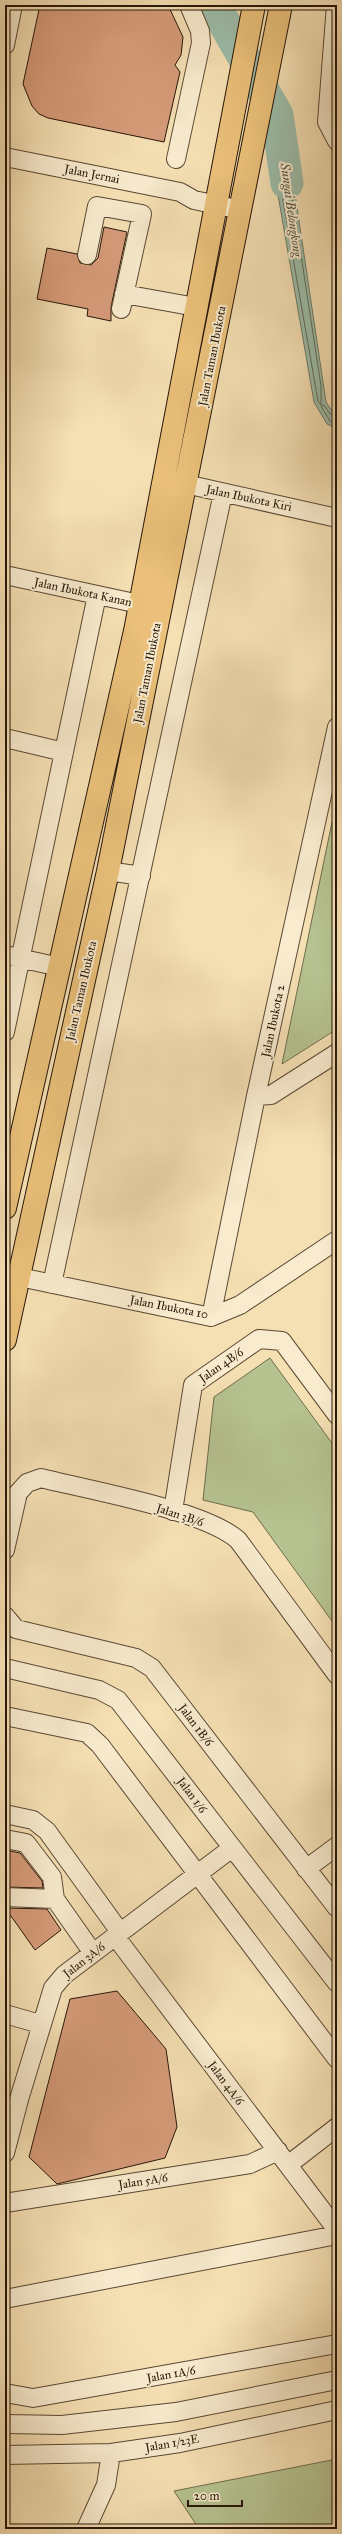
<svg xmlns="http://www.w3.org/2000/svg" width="342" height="2534" font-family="'IM FELL Great Primer',serif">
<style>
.green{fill:#b6c391;stroke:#6e6c4c}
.water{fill:#9cbdaa;stroke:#6d7a69}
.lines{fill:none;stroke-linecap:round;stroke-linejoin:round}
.shore{stroke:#616a59;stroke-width:1}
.river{stroke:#9cbdaa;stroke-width:33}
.building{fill:#d69b79;stroke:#261608}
.minor-casing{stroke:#5a4833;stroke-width:20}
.major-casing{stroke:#261608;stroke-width:24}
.minor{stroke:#f8ebce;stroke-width:18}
.major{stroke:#eac07a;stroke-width:22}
.labels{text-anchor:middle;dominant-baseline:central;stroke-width:4;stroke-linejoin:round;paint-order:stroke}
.street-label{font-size:12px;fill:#261608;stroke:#f8ebce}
.water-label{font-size:13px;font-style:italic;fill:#4f5041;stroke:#f8ebce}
</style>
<rect width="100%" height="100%" fill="#f5e0b4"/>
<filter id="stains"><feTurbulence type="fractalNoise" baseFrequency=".005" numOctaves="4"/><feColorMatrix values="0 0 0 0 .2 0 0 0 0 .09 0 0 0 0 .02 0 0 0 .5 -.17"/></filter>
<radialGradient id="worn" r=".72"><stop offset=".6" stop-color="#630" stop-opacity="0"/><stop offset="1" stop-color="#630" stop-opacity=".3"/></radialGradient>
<path class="green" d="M337,798V1029L282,1064Z
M270,1358L337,1450V1628L253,1512L203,1500L214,1397Z
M337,2459V2529H199L174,2491Z"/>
<path class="water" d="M209,5H227L219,26Z
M284,120L326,402L332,411L337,412V428L327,424L314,402L273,166Z"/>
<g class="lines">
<path class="shore" d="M283,149L285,150L321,386V405L318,401L277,166Z
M337,416L330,414L324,405L321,406L330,421L337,424"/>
<path class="river" d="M214,5L277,115L287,183"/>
</g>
<path class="building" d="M40,5H168L183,37L181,55L175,65L180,72L164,142L48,118L39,114L32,106L23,84Z
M104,227L127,232L111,307V321L87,316L88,309L37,299L47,248L77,254L80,263L91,265L98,258Z
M5,1850L20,1853L42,1881L43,1888L5,1887Z
M5,1908L47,1909L61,1930L35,1950L11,1916L5,1914Z
M117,1991L166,2049L177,2127L165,2158L57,2184L29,2157L70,1999Z"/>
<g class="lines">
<g class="minor-casing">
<path id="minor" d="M336,5L327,122L337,141
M5,45L13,5
M5,157L180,192L194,200L241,210
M176,159L201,43L200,31L189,5
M87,255L97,206L142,214L121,309
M124,294L196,307
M172,481L337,518
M5,575L153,607
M5,738L64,752
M108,871L141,876
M5,955L60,967
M5,1032L97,595
M256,1096L271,1095L337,1053
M5,1274L211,1317L240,1305L337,1240
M52,1284L223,493
M211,1317L256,1096L337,727
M173,1511L193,1385L259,1339L282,1341L337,1415
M5,1550L18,1493L27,1483L41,1478C88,1490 204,1510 238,1540L337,1675
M5,1616L16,1629L136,1658L152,1668L337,1908
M5,1668L99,1690L118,1700L337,1983
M5,1716L87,1733L100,1745L337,2059
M5,1814L33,1820L47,1831L120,1932
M5,1839L26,1843L52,1877L55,1899L93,1953
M306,1869L337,1846
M5,1897L55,1899
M115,1936L337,2230
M5,2014L40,2024
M5,2153L20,2096L53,1988L64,1975L232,1848
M288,2165L337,2127
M5,2203L250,2164L278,2151
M5,2299L337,2235
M5,2393L33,2398L337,2344
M5,2424L62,2425L176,2412L337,2380
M5,2455L111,2453L180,2443L337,2410
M86,2529L106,2485L111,2453"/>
</g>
<g class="major-casing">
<path id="major" d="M5,1208L135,631L254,5
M5,1340L108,871L281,5"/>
</g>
<use href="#minor" class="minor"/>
<use href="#major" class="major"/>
</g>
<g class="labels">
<g class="street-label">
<text transform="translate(92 174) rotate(11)">Jalan Jernai</text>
<text transform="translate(212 356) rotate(-79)">Jalan Taman Ibukota</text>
<text transform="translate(249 498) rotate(12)">Jalan Ibukota Kiri</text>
<text transform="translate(83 592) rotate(12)">Jalan Ibukota Kanan</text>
<text transform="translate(147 673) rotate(-79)">Jalan Taman Ibukota</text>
<text transform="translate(81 991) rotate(-77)">Jalan Taman Ibukota</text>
<text transform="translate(273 1021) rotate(-78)">Jalan Ibukota 2</text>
<text transform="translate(169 1307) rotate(11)">Jalan Ibukota 10</text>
<text transform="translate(221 1365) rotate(-35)">Jalan 4B/6</text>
<text transform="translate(180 1515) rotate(18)">Jalan 3B/6</text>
<text transform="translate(196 1725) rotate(53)">Jalan 1B/6</text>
<text transform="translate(192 1795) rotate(53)">Jalan 1/6</text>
<text transform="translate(84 1960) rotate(-38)">Jalan 3A/6</text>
<text transform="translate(226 2083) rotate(53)">Jalan 4A/6</text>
<text transform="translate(143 2181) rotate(-9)">Jalan 5A/6</text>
<text transform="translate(171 2374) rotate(-10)">Jalan 1A/6</text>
<text transform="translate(172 2443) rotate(-10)">Jalan 1/23E</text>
</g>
<g class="water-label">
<text transform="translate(291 210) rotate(82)">Sungai Belongkong</text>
</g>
</g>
<rect width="342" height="2534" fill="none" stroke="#f5e0b4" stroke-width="20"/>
<rect x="6" y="6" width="330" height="2522" fill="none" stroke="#261608" stroke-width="2"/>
<rect x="10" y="10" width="322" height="2514" fill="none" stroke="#261608"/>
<path d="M188 2500v6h54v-6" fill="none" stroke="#261608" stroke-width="2"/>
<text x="194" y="2500" font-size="12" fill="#261608" stroke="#f8ebce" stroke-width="3" paint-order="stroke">20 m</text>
<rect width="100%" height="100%" filter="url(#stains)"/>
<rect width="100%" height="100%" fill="url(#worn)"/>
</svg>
